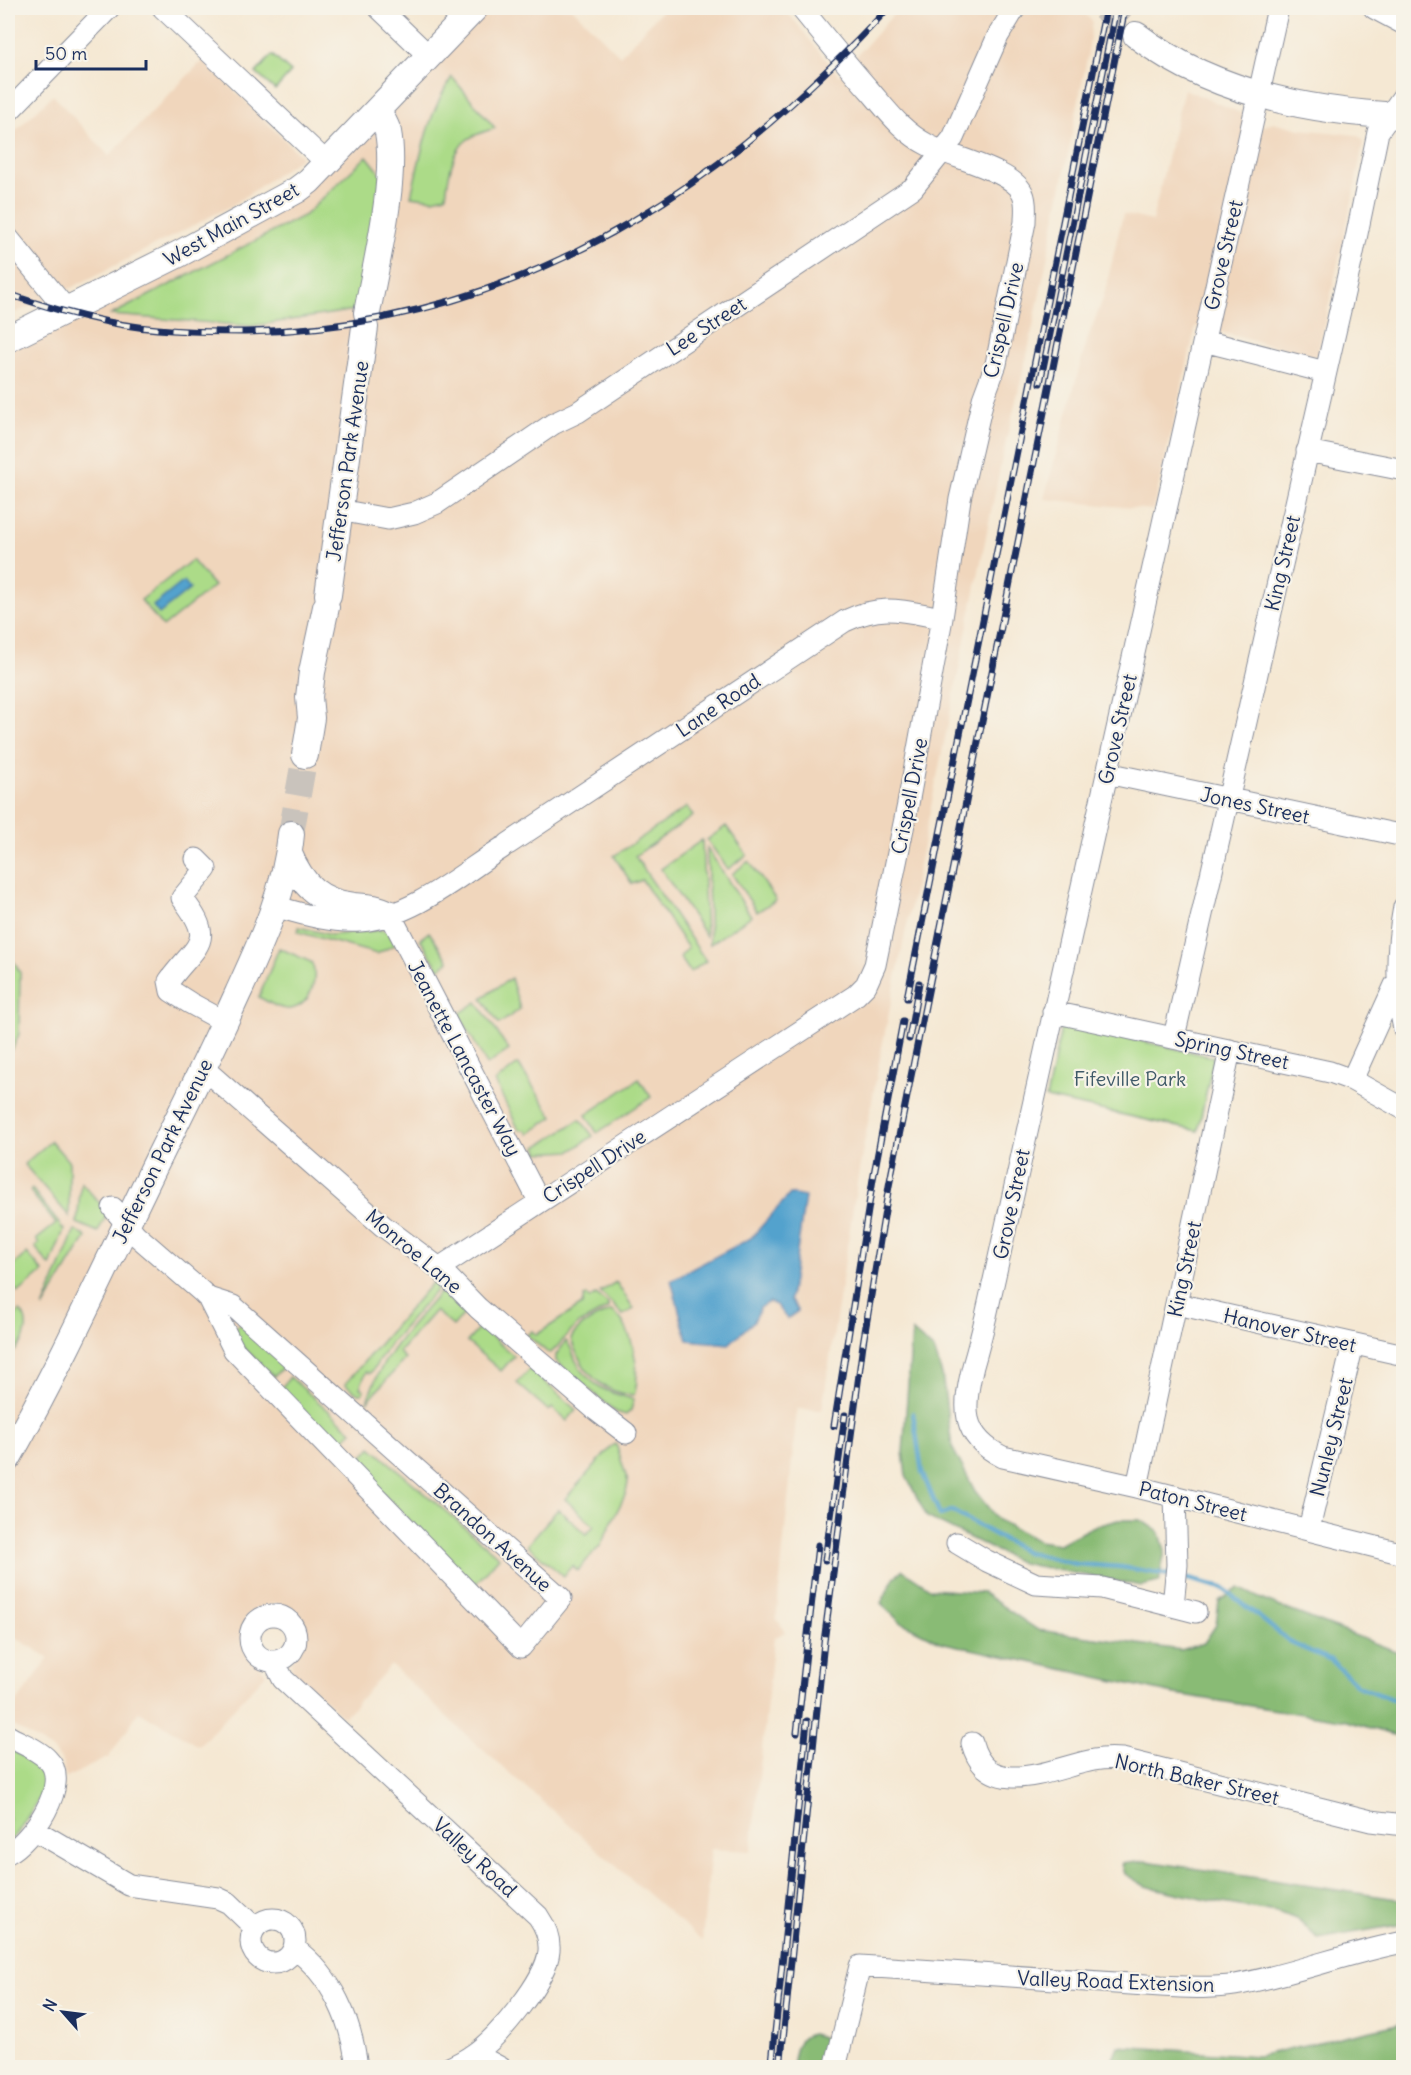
<svg xmlns="http://www.w3.org/2000/svg" width="1411" height="2075" font-family="Delius,sans-serif">
<style>
.built{fill:#f0d6bc}
.green{fill:#acdb88;stroke:#648573;stroke-width:1.5}
.forest{fill:#89bb74;stroke:#527569;stroke-width:1.5}
.water{fill:#53a2cd;stroke:#376896;stroke-width:1.5}
.lines{fill:none;stroke-linecap:round;stroke-linejoin:round}
.stream{stroke:#53a2cd;stroke-width:4.5}
.major-tunnel{stroke:#c9c3bc;stroke-width:26;stroke-dasharray:26 13;stroke-linecap:butt}
.minor-casing{stroke:#888c98;stroke-width:23}
.major-casing{stroke:#888c98;stroke-width:28}
.minor{stroke:#fff;stroke-width:21}
.major{stroke:#fff;stroke-width:26}
.rail-casing{stroke:#1b2f5e;stroke-width:7}
.rail{stroke:#f7f3e8;stroke-width:4.5;stroke-dasharray:14;stroke-linecap:butt}
.labels{text-anchor:middle;dominant-baseline:central;stroke-width:4.5;stroke-linejoin:round;paint-order:stroke}
.street-label{font-size:20px;fill:#1b2f5e;stroke:#f7f3e8}
.park-label{font-size:20px;fill:#3f5a68;stroke:#f7f3e8}
</style>
<rect width="100%" height="100%" fill="#f7f3e8"/>
<filter id="ink" filterUnits="userSpaceOnUse"><feTurbulence type="fractalNoise" baseFrequency=".0167" numOctaves="2"/><feDisplacementMap in="SourceGraphic" scale="12" xChannelSelector="R" yChannelSelector="G"/><feConvolveMatrix kernelMatrix="1 2 1 2 8 2 1 2 1" color-interpolation-filters="sRGB"/></filter>
<filter id="wash" filterUnits="userSpaceOnUse"><feTurbulence type="fractalNoise" baseFrequency=".008" numOctaves="4" result="noise"/><feDisplacementMap in="SourceGraphic" scale="24" xChannelSelector="R" yChannelSelector="G"/><feGaussianBlur stdDeviation="1.35" result="paint"/><feColorMatrix in="noise" values="0 0 0 0 0 0 0 0 0 0 0 0 0 0 0 0 0 1.4 0 .05"/><feComposite in="paint" operator="in"/></filter>
<g filter="url(#wash)">
<rect width="100%" height="100%" fill="#f5e8d3"/>
<path class="built" d="M493,8H572L620,56L664,8H784L839,76L899,8H1078L1092,21L1088,53L1051,240L1028,351L1002,458L882,1047L858,1176L822,1410L797,1409L776,1621L778,1620L785,1632L774,1638L751,1851L711,1849L702,1941L475,1743L391,1665L344,1717L292,1670L291,1663L302,1644L304,1630L300,1616L286,1605L278,1603L262,1606L251,1611L245,1619L242,1634L243,1641L250,1654L266,1674L199,1746L139,1711L109,1757L66,1778L61,1759L50,1748L8,1723V1714L49,1658L8,1633V344L248,220L396,88Z
M203,60L302,157L233,205L71,288L8,316V138L53,95L109,156Z
M1184,89L1241,113L1243,118L1262,127L1273,122L1300,129L1356,135L1361,138L1363,143L1354,191L1317,357L1196,326L1153,510L1044,499L1087,340L1104,296L1123,214L1152,221Z"/>
<path class="green" d="M272,55L291,72L275,90L256,73Z
M452,77L495,128C487,131 476,134 468,139C452,150 448,178 446,196L433,199L411,196C421,154 428,113 452,77Z
M367,156L382,175L361,309L252,326L111,315L305,215Z
M192,560L214,586L163,627L141,600Z
M687,807L693,816L635,856L706,961L690,972L680,957L688,948L642,880L632,884L614,856Z
M726,826L747,855L728,869L707,840Z
M702,840L706,936L661,869Z
M707,848L751,916L710,944Z
M749,861L776,900L757,912L732,874Z
M299,927L331,935L381,930L387,931L396,944L377,954L298,932Z
M429,932L449,961L439,969L420,939Z
M279,948L311,962C320,977 310,1007 290,1009C280,1010 268,1002 259,997Z
M10,960L15,963L20,973L19,1034L12,1050L8,1049L10,1033L8,992H11L10,984H8Z
M511,978L520,1009L499,1024L482,998Z
M477,1002L509,1050L487,1065L459,1014Z
M1062,1024L1214,1057L1198,1131L1046,1098Z
M518,1064L553,1117L528,1134L526,1130H519L495,1082Z
M639,1079L651,1097L597,1133L586,1115Z
M580,1119L593,1136L571,1151L537,1153L539,1151L537,1147Z
M51,1141L69,1162V1216L24,1164Z
M81,1182L104,1208L106,1216L98,1232L77,1223Z
M32,1189L64,1230L50,1266L35,1247L39,1244L36,1240L56,1224L30,1191Z
M75,1230L86,1237L43,1308Z
M27,1253L43,1272L18,1293L8,1280V1270Z
M433,1282L438,1288L389,1345L371,1373L366,1372L360,1388L364,1390L362,1394H358L345,1384Z
M616,1282L634,1309L623,1315L600,1292Z
M441,1291L465,1313L453,1326L435,1311L399,1352L405,1359L367,1402C380,1357 411,1326 441,1291Z
M587,1295L589,1299L596,1295L608,1304V1308L577,1325L551,1353L547,1352L527,1335L532,1331L536,1335L582,1305L584,1297Z
M20,1311C32,1322 25,1344 12,1353L8,1350V1321Z
M611,1311C632,1320 642,1376 634,1395C600,1393 581,1369 571,1339C577,1325 598,1316 611,1311Z
M240,1323L286,1363L274,1377L239,1343L234,1329Z
M480,1327L514,1356L501,1371L467,1342Z
M566,1341C571,1345 573,1355 576,1361C591,1387 608,1393 634,1399L631,1410L626,1415L616,1412L556,1361V1355Z
M530,1369L576,1410L567,1421L552,1408L549,1411L517,1383Z
M290,1377L352,1431L338,1446L281,1388Z
M616,1444L628,1482L626,1493L600,1546L577,1571L572,1566L563,1576L527,1545L558,1509L586,1534L594,1526L565,1499L612,1446Z
M371,1447L499,1557L473,1587L355,1465Z
M8,1748C25,1758 47,1766 45,1789L17,1834L8,1841Z"/>
<path class="forest" d="M912,1331L934,1350L942,1375L952,1447L975,1491L998,1520L1038,1541L1059,1544L1092,1527L1118,1520H1141L1160,1533L1165,1551L1159,1582L1142,1586L1021,1563L927,1517L906,1476L903,1452Z
M903,1570L931,1589L983,1593L1038,1630L1181,1650L1204,1643L1216,1625L1219,1601L1239,1588L1263,1600L1403,1654V1738L1347,1721L1169,1693L940,1642L900,1622L881,1603L894,1578Z
M1146,1861L1403,1900V1924L1318,1939L1299,1920L1277,1912L1216,1902L1145,1886L1125,1874L1122,1864Z
M1403,2023V2067H1109L1118,2046L1257,2056Z
M812,2034L827,2039L831,2044L828,2067L792,2068C794,2053 795,2036 812,2034Z"/>
<path class="water" d="M184,581L190,589L159,614L153,606Z
M790,1194L805,1197L790,1300L798,1311L787,1319L776,1305L769,1302L760,1308L754,1321L729,1344L687,1340L671,1280L751,1238Z"/>
<g class="lines">
<path class="stream" d="M913,1413L922,1472L940,1515L952,1511L1026,1552L1076,1564L1121,1567L1170,1575
M1181,1577L1223,1588L1293,1644L1331,1660L1358,1686L1404,1704"/>
</g>
</g>
<g filter="url(#ink)">
<g class="lines">
<path class="major-tunnel" d="M1103,8L1136,35
M291,834L305,755"/>
<g class="minor-casing">
<path id="minor" d="M163,8L327,163
M379,8L429,56
M1278,8L986,1316C982,1333 978,1349 973,1366C963,1407 960,1436 1003,1457L1137,1487L1404,1554
M1374,8L1404,24
M8,112L109,8
M8,238L66,309
M1204,341L1325,372
M1307,451L1404,470
M339,510L388,519L414,513L437,503L553,424L578,412L913,188L953,138L998,36L1015,8
M1107,773L1404,836
M508,844L845,621C883,603 903,611 942,618
M196,859L206,869L182,898C217,943 197,943 169,981L171,991L190,1003L225,1022
M274,906C302,914 331,923 360,921C412,917 460,875 502,848
M1404,907C1396,949 1395,987 1404,1029
M390,914L539,1201
M1053,1012L1330,1072L1352,1080L1404,1109
M1174,1037L1352,258L1378,132L1404,95
M203,1068L383,1226L439,1268L478,1308L596,1410L626,1433
M1352,1080L1395,985
M113,1208L136,1235L202,1292L208,1298L233,1306L561,1598L521,1647L234,1350L208,1298
M439,1268L856,995L866,985L875,965L908,804L942,618L960,499L983,399L996,364L1025,222C1025,213 1027,203 1023,194C1015,171 950,157 928,145C903,132 889,113 871,92C847,65 824,36 801,8
M1177,1304L1404,1355
M1137,1487L1230,1050
M1309,1529L1353,1344
M957,1543L987,1561L1036,1584L1102,1588L1196,1612
M1173,1606L1177,1565L1175,1496
M250 1638a23 23 0 1 1 46 0a23 23 0 1 1-46 0Z
M274,1661L283,1679L538,1916C545,1926 550,1938 549,1951C547,1979 498,2038 474,2054C466,2060 458,2064 449,2068
M8,1736C20,1743 38,1749 48,1760C72,1783 31,1842 8,1853
M972,1743C988,1803 1054,1767 1094,1760C1104,1758 1112,1758 1122,1759L1371,1821L1404,1825
M35,1830L129,1885L218,1898L229,1903L255,1928
M251 1941a22 22 0 1 1 44 0a22 22 0 1 1-44 0Z
M294,1948C332,1976 352,2021 357,2068
M475,2054L501,2068
M835,2068L860,1966L1161,1986C1185,1987 1211,1989 1235,1985C1292,1975 1346,1953 1404,1942"/>
</g>
<g class="major-casing">
<path id="major" d="M1136,35C1212,93 1310,112 1404,116
M367,313C376,263 397,180 388,132C386,125 381,117 378,111
M8,339L179,254L297,190L309,181L475,8
M328,595L365,327
M305,755L311,718L309,697L312,672L326,607
M289,854C302,885 319,902 354,906C369,907 376,907 390,914
M8,1458C65,1358 112,1252 163,1149C189,1097 214,1046 238,993C261,943 286,890 291,834"/>
</g>
<use href="#minor" class="minor"/>
<use href="#major" class="major"/>
<g class="rail-casing">
<path id="rail" d="M8,294C40,305 74,315 108,322C152,331 200,332 245,332C455,329 635,243 790,105C824,74 858,42 888,8
M1040,383L1116,8
M907,998L1106,8
M909,1039L919,983
M834,1426L873,1179L903,1021
M825,1560L845,1415
M797,1733L818,1545
M772,2062L807,1721
M780,2068L824,1642L863,1344L889,1186L1125,8"/>
</g>
<use href="#rail" class="rail"/>
</g>
</g>
<g class="labels">
<g class="street-label">
<text transform="translate(231 224) rotate(-29)">West Main Street</text>
<text transform="translate(1223 255) rotate(-77)">Grove Street</text>
<text transform="translate(1003 320) rotate(-77)">Crispell Drive</text>
<text transform="translate(706 326) rotate(-33)">Lee Street</text>
<text transform="translate(347 461) rotate(-82)">Jefferson Park Avenue</text>
<text transform="translate(1282 563) rotate(-77)">King Street</text>
<text transform="translate(718 705) rotate(-34)">Lane Road</text>
<text transform="translate(1117 729) rotate(-77)">Grove Street</text>
<text transform="translate(909 796) rotate(-79)">Crispell Drive</text>
<text transform="translate(1255 805) rotate(12)">Jones Street</text>
<text transform="translate(1232 1050) rotate(12)">Spring Street</text>
<text transform="translate(465 1058) rotate(62)">Jeanette Lancaster Way</text>
<text transform="translate(162 1151) rotate(-64)">Jefferson Park Avenue</text>
<text transform="translate(594 1166) rotate(-33)">Crispell Drive</text>
<text transform="translate(1011 1204) rotate(-78)">Grove Street</text>
<text transform="translate(414 1251) rotate(40)">Monroe Lane</text>
<text transform="translate(1184 1269) rotate(-78)">King Street</text>
<text transform="translate(1290 1330) rotate(13)">Hanover Street</text>
<text transform="translate(1331 1437) rotate(-76)">Nunley Street</text>
<text transform="translate(1193 1501) rotate(14)">Paton Street</text>
<text transform="translate(493 1537) rotate(42)">Brandon Avenue</text>
<text transform="translate(1197 1779) rotate(13)">North Baker Street</text>
<text transform="translate(475 1857) rotate(43)">Valley Road</text>
<text transform="translate(1116 1981) rotate(2)">Valley Road Extension</text>
</g>
<g class="park-label">
<text x="1130" y="1078">Fifeville Park</text>
</g>
</g>
<rect width="1411" height="2075" fill="none" stroke="#f7f3e8" stroke-width="30"/>
<g transform="translate(63 2012) rotate(298)" stroke="#f7f3e8" stroke-width="4.5" paint-order="stroke">
<path d="M0-4.5L10 22L0 15L-10 22Z" fill="#1b2f5e"/>
<text y="-9" font-size="16" font-weight="bold" text-anchor="middle" fill="#1b2f5e">N</text>
</g>
<path d="M36 60v9h110v-9" fill="none" stroke="#1b2f5e" stroke-width="3"/>
<text x="45" y="60" font-size="18" fill="#1b2f5e" stroke="#f7f3e8" stroke-width="4.5" paint-order="stroke">50 m</text>
</svg>
